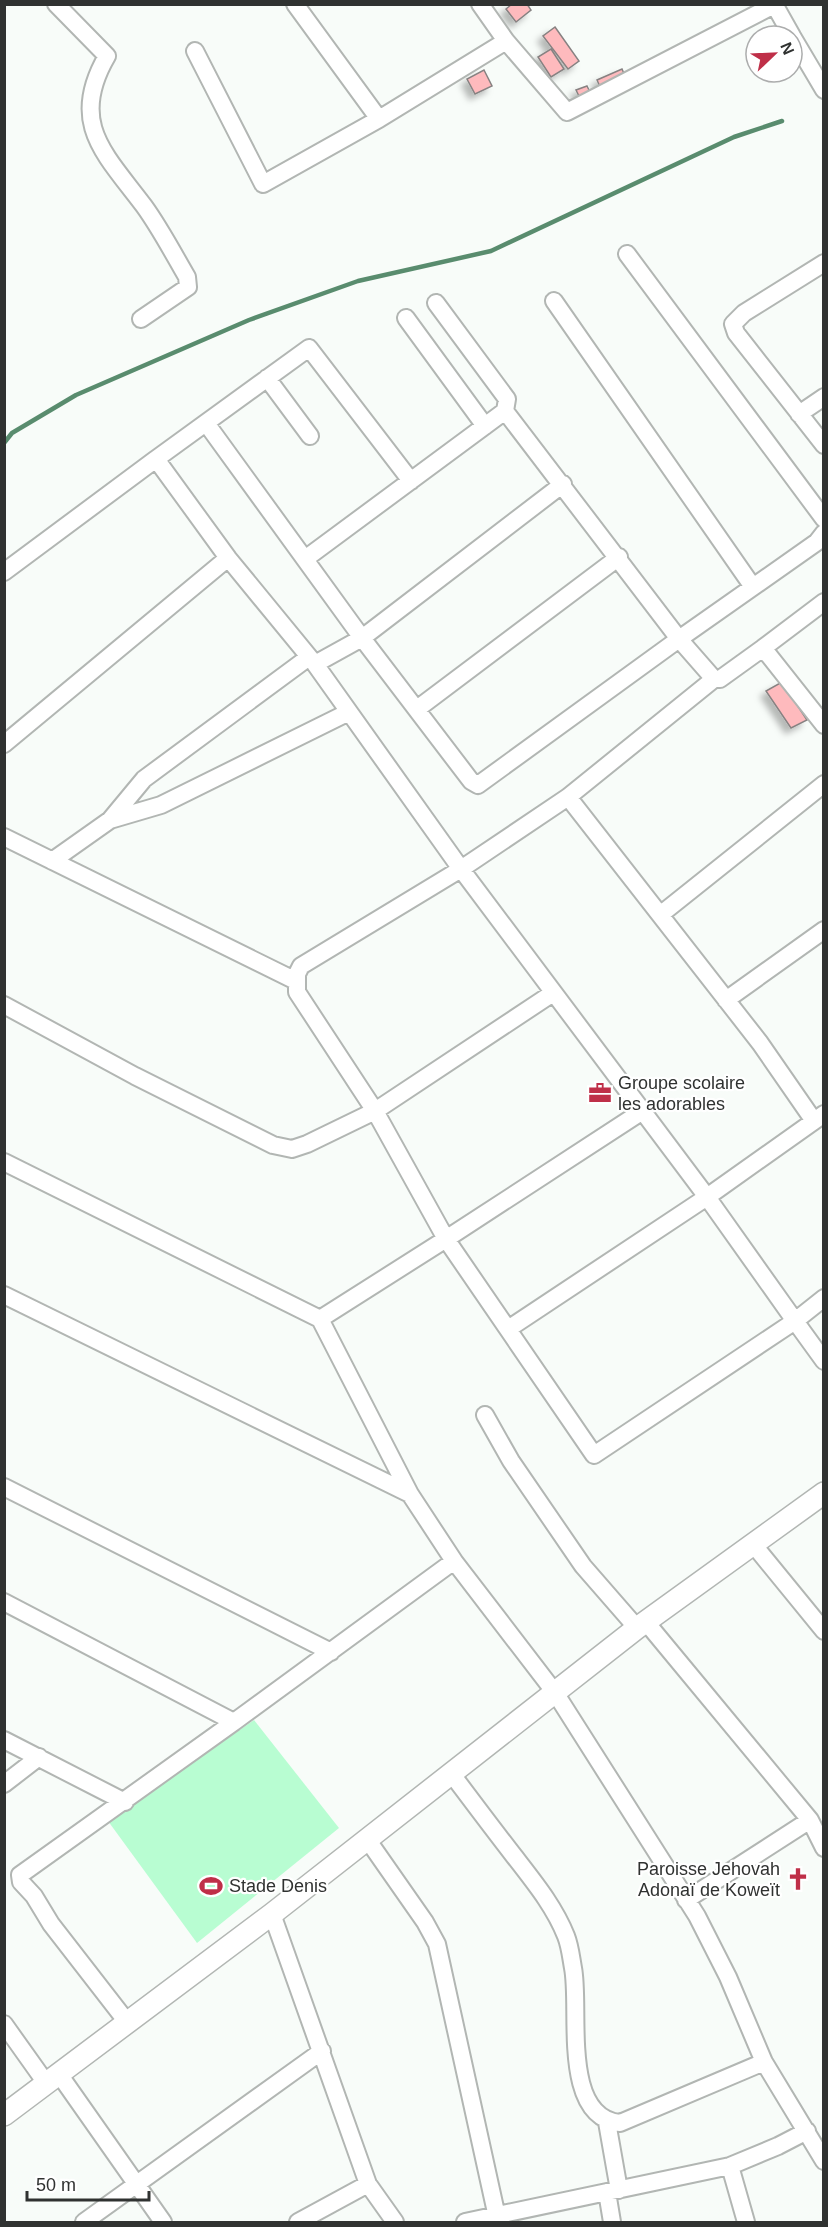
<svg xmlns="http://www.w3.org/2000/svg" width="828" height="2227" font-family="Arial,sans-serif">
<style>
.green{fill:#b8fdd2}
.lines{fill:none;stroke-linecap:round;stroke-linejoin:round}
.stream{stroke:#598c6e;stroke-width:4.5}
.building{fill:#febabd;stroke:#878282;stroke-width:1.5;filter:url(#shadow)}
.minor-casing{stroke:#b2b6b3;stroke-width:20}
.tertiary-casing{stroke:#b2b6b3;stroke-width:24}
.minor{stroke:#fff;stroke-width:16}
.tertiary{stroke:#fff;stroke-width:21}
.labels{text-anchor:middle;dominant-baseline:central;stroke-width:4.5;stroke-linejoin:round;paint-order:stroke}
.poi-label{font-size:18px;fill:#303231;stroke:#fff;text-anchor:start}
</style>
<defs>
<filter id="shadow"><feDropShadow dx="-5.5" dy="5.5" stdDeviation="3" flood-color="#0004"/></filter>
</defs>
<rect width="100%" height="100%" fill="#f8fcf9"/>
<path class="green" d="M254,1720L339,1828L197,1943L108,1821Z"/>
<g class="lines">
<path class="stream" d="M4,443L12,433L76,395L249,320L358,281L491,251L734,137L782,121"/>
</g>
<path class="building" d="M512,4H527L531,10L516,22L506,9Z
M555,27L579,61L568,69L543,36Z
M551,49L564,69L551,77L538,57Z
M622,69L626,78L601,89L597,80Z
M484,70L492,86L475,94L467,79Z
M587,86L591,94L580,98L576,90Z
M782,682L807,720L791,728L766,691Z"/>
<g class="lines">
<g class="minor-casing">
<path id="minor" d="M56,4L107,56C68,123 105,154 144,206C160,228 173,253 187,277L188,287L141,319
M295,4L379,119
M480,4L506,41L567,112L776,4
M774,4L792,36
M792,36L824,90
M195,51L263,184L379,119L506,41
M627,254L824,519
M824,263L744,313L733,324L736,333L824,445
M554,301L753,587
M406,318L485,426
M267,378L310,436
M505,411L679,639L817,542L824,533
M799,414L824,397
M206,423L362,638L563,484
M228,558L156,459L309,348L411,481
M305,559L505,411L507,399L436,303
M4,572L156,459
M763,648L824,602
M315,664L362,638L471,781L478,785L679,639L714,679H720L763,648L824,725
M417,709L619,557
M4,744L228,558L315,664L461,869L707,1197L795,1321L824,1298
M568,797L760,1043L814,1121
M110,820L161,805L349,712
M4,837L296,981
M52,861L110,820L144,779L309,657
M660,915L824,784
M726,1000L824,930
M4,1005L135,1076L273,1145L292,1149L307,1144L375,1111L553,993
M641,1112L446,1239L375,1111L297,992V974L301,966L461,869L568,797L714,679
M4,1162L320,1319
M4,1295L410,1494L454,1561
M508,1329L707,1197L824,1114
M485,1415L511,1461L583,1566L637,1628
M4,1487L331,1652
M410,1494L320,1319L446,1239L594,1455L795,1321L824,1361
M753,1544L824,1631
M4,1602L234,1722L20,1875L21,1882L34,1896L51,1924L127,2022
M646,1622L810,1820L824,1848
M234,1722L454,1561L556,1694L697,1916L728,1977L764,2062L824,2161
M4,1740L125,1802
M451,1773C472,1801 493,1829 514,1856C534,1882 554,1906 566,1936C570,1946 571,1957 573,1968C581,2008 560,2117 620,2123L764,2062
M4,1784L39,1757
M367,1839L425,1922L437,1944L497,2217L496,2222
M686,1900L810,1820
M272,1914L368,2184L298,2222
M4,2024L46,2083
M59,2074L163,2222
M607,2122L619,2190
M730,2166L746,2222
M368,2184L395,2222
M607,2192L612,2222
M84,2222L322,2051
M465,2222L730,2166L778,2146L807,2131"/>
</g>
<g class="tertiary-casing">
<path id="tertiary" d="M4,2115L272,1914L637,1628L824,1493"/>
</g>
<use href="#minor" class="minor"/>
<use href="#tertiary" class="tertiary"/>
</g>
<defs>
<g id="office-bare" transform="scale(1.8)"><path d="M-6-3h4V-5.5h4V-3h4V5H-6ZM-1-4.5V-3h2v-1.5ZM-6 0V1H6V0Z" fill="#bf2f48" stroke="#fff" stroke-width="2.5" paint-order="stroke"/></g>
<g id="church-bare" transform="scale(1.8)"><path d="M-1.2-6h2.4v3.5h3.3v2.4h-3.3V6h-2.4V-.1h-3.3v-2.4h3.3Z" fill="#bf2f48" stroke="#fff" stroke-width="2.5" paint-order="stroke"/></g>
<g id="stadium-bare" transform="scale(1.8)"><path d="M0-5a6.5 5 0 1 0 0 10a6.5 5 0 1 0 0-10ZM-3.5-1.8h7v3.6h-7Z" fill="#bf2f48" stroke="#fff" stroke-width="2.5" paint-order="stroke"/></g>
</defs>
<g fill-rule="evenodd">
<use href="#office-bare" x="600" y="1093"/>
<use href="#church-bare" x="798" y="1879"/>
<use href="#stadium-bare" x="211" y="1886"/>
</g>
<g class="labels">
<g class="poi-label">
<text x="618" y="1083">Groupe scolaire<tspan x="618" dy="21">les adorables</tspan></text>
<text x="780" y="1869" text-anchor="end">Paroisse Jehovah<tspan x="780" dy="21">Adonaï de Koweït</tspan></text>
<text x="229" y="1886">Stade Denis</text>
</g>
</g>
<rect width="828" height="2227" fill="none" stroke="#303231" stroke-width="12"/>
<g transform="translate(774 54) rotate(67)"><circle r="28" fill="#ffffff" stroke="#acadad" stroke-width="1.5"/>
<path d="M0-4.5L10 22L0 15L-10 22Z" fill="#bf2f48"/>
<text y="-9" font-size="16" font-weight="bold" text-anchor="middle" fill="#303231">N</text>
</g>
<path d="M27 2191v9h122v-9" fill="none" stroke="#303231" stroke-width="3"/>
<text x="36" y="2191" font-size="18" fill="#303231" stroke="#ffffff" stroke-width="4.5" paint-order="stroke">50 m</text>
</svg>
